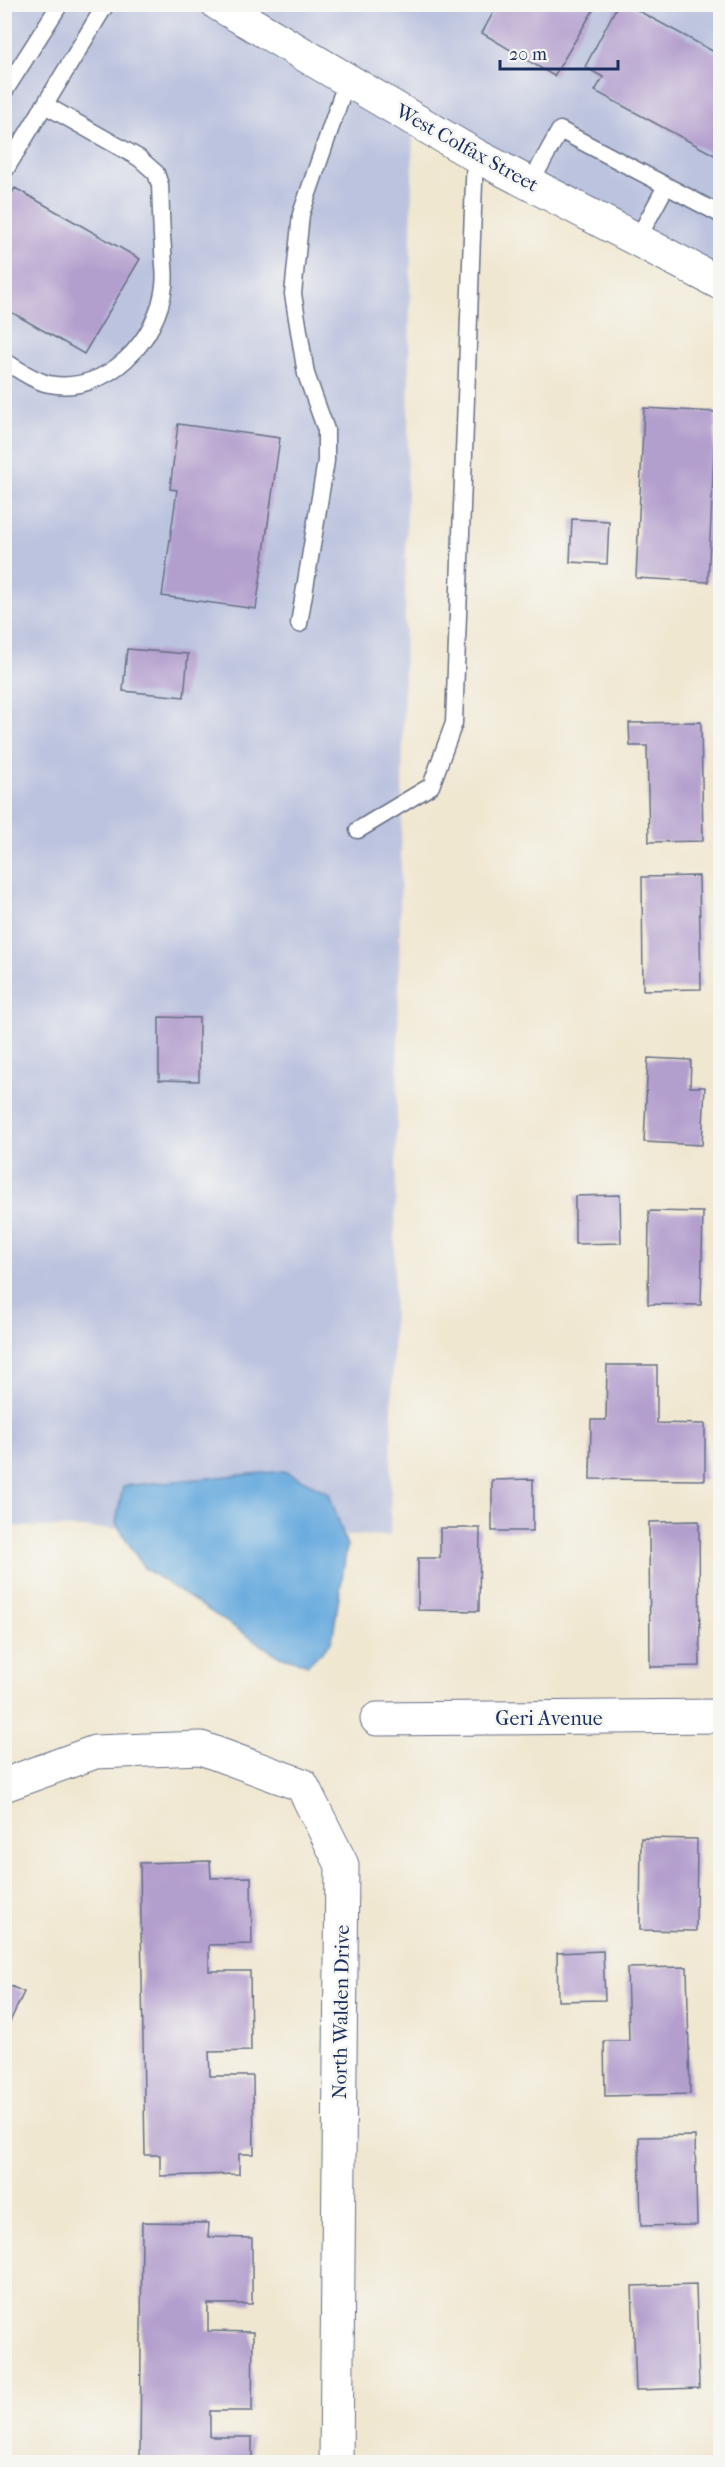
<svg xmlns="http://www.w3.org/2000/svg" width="725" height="2467" font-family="'IM FELL French Canon',serif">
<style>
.industrial{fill:#bcc3de}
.water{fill:#6aacde;stroke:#426e9e;stroke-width:1.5}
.building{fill:#b39fcd}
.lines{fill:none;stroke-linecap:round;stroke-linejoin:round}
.lane-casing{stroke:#666f86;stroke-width:19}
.street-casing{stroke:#666f86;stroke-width:35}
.secondary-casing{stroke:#666f86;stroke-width:35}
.lane{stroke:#fff;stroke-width:16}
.street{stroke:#fff;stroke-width:33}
.secondary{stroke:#fff;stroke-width:33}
.labels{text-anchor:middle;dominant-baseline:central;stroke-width:5;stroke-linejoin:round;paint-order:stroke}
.street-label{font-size:20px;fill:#1b2f5e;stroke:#f6f6f2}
</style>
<rect width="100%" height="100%" fill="#f6f6f2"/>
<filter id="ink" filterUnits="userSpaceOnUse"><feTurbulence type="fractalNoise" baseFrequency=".0167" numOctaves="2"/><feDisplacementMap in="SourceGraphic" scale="12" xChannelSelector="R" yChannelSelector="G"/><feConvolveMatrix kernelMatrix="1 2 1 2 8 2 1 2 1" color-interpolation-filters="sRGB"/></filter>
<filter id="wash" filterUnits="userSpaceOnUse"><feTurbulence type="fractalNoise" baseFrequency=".008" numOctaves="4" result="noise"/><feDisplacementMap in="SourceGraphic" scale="24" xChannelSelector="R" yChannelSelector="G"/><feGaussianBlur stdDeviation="1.35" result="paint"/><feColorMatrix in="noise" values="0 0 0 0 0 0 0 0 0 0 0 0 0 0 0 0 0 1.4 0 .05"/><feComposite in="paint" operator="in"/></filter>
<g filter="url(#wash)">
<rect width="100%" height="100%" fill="#f0e7d0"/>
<path class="industrial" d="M5,5H720V283L413,120L390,1536L5,1526Z"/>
<path class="water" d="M284,1471L329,1493L347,1546L332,1641L308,1665L277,1655L144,1568L116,1523L123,1486Z"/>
<g id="blocks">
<path class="building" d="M498,4H597L554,76L482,33Z
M618,4H626L720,55V158L595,91L603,77L585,67Z
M15,188L140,259L84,354L4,308V206Z
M644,408L716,412L708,582L636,578Z
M178,424L280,438L256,609L162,596L177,490L170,489Z
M572,519L609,521L607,564L570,562Z
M127,649L188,654L184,697L123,691Z
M701,722L703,841L649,842L647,746H630L629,723Z
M699,876L701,989L643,990L642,877Z
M159,1017L199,1018V1081L159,1080Z
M648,1058L691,1060L690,1087H705L702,1145L644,1142Z
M620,1195L621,1243L575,1244V1196Z
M649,1211L703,1212L701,1305L648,1304Z
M607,1365H657V1423L705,1424V1480L590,1479L591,1420H606Z
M533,1479V1531H492V1480Z
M699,1521L700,1666L650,1667L649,1522Z
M440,1528H480L479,1611L418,1610V1558H440Z
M641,1838L697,1839L696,1931L640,1930Z
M210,1861L211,1878L251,1877L252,1944L209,1945V1971H250L251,2051L209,2052L210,2076H253L254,2154H239V2174L160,2176V2155H145L140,1863Z
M603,1951L605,2000L558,2001L557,1953Z
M687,1967L690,2094L605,2096L604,2041H629L627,1968Z
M4,1983L24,1992L4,2034Z
M695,2136L697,2225L641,2226L639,2137Z
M142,2222L209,2223L208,2237L252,2238V2304H208V2331L253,2332L252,2411H210V2437H252V2462H140Z
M696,2284L699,2388L636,2390L632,2286Z"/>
</g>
</g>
<g filter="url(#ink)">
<use href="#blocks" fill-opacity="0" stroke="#666f86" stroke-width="1.5"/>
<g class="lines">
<g class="lane-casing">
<path id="lane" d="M4,92L60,4
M4,172L106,4
M530,184L560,130L720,214
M637,240L666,186
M4,361C18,369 34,381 49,384C107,395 158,340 164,286C166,274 163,261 163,249C161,228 161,206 160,185L156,173L139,158L45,105
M299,624L326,461V430L306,374L293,294L301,214L347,80
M358,830L431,786L454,723L475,155"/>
</g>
<g class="street-casing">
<path id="street" d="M377,1719L720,1716
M4,1785L95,1752L201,1748L302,1785L342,1865L336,2462"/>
</g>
<g class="secondary-casing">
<path id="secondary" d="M218,4L475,155L720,283"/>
</g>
<use href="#lane" class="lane"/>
<use href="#street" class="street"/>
<use href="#secondary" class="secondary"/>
</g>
</g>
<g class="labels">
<g class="street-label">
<text transform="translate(467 148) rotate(29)">West Colfax Street</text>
<text x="549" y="1718">Geri Avenue</text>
<text transform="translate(341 2012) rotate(-89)">North Walden Drive</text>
</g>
</g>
<rect width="725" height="2467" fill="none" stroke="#f6f6f2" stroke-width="24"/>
<path d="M500 60v9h118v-9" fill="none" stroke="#1b2f5e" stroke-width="3"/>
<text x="509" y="60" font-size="18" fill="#1b2f5e" stroke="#f6f6f2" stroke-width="4.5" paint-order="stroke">20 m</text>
</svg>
